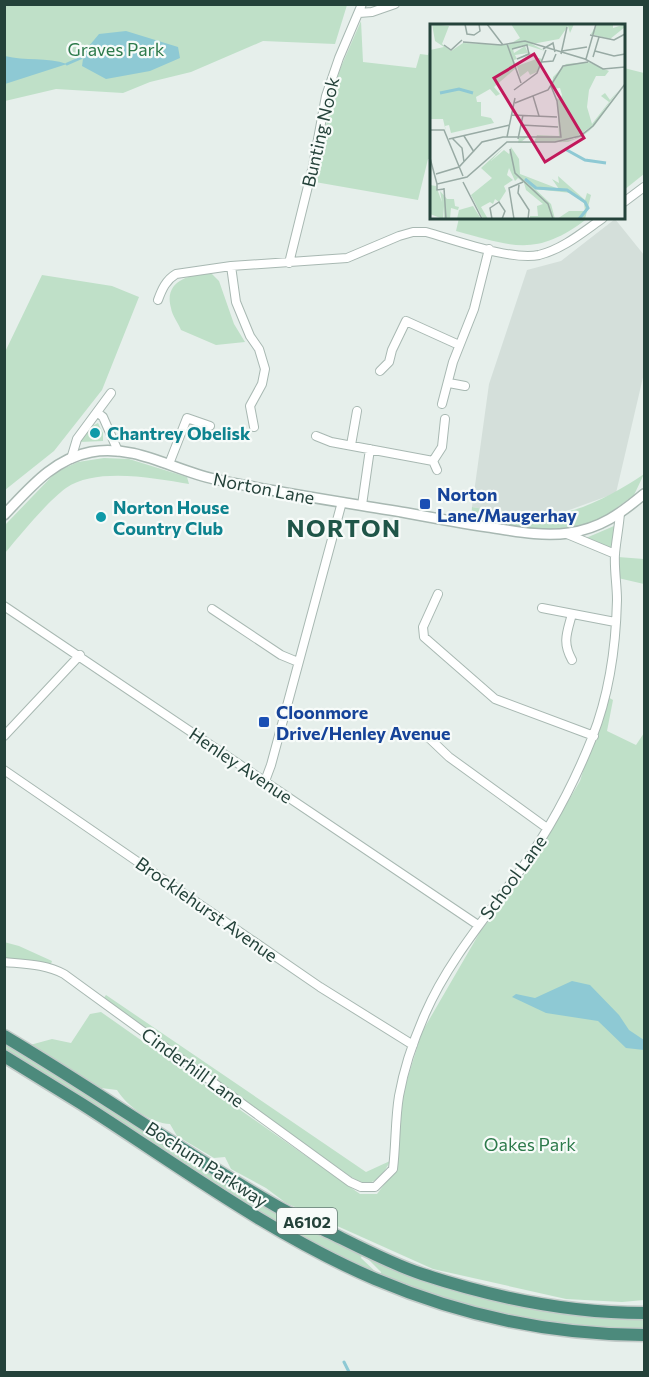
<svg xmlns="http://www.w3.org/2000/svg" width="649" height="1377" font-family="Commissioner,sans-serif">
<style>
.built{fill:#d4dfda}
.green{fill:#bfe0c8}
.water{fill:#8ec9d4}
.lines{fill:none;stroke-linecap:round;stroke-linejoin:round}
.stream{stroke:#8ec9d4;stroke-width:3}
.minor-casing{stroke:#a8b8b2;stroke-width:10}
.tertiary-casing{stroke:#a8b8b2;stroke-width:12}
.trunk-casing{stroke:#c2cac8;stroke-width:15}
.minor{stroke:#fff;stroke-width:8}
.tertiary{stroke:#fff;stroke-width:9}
.trunk{stroke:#4c8a7c;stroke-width:12}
.culture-dot{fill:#0f9aa8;stroke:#f7fbf9;stroke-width:2}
.transit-dot{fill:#1a4fb4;stroke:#f7fbf9;stroke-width:2}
.labels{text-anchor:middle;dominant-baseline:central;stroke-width:4.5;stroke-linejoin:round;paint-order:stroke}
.shield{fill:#f7fbf9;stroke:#637a73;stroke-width:1.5}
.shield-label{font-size:16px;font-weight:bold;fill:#24423a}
.park-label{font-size:18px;fill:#2d7a4b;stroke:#f7fbf9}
.street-label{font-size:18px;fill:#24423a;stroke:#f7fbf9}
.culture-label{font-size:18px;font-weight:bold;fill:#0d838f;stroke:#f7fbf9;text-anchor:start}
.transit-label{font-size:18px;font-weight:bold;fill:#164399;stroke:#f7fbf9;text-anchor:start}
.district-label{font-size:24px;font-weight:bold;letter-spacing:1.5px;fill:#1f5548;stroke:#f7fbf9}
.inset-river{fill:none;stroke:#8ec9d4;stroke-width:3}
.inset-road{fill:none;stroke:#98aaa4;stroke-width:1.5}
.view{fill:#c2185b;fill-opacity:0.15;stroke:#c2185b;stroke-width:3}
.inset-edge{fill:none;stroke:#24423a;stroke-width:3}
</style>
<rect width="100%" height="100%" fill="#e6efeb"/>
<path class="built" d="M615,219L644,255V373L616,493L561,513L515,514L472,507L489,384L527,270L561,261Z"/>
<path class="green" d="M4,5H347L335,44L263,41L191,72L150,82L123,93L56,89L5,101Z
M361,21L363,62L416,68L420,54L428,55L431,46V159H428L418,200L315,182L330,105L340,69Z
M624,68L644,73V174L624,190Z
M459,218H588C537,257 515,247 456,231Z
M212,274L219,281L234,324L245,342L216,345L181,330C178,323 172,315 171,308C163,280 192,273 212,274Z
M42,275L112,286L139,297L102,390L54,451L5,490V352Z
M98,423L103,433V441L80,442L90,427Z
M104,458L129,459L187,477L189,484C154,478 96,467 66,488C47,502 21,534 5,553V525L56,472L78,462Z
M644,474L634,495L600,520L583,526L540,530L471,520L472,507C501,512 531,518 560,513C588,509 622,489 644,474Z
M614,526L613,549L586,538Z
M618,557L644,559V584L618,578Z
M606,696L613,700L607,731L636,745L644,733V1300L622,1302L566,1299L433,1269L286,1203L266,1188L231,1169L225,1157L214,1158L177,1136L170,1124C150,1123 127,1106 117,1090L101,1088L30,1045L52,1039L71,1043L90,1014L101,1012L360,1194H377L392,1174L397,1149L402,1096L422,1032L480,932L526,873L580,781Z
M4,942L19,946L52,961L51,964L5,959Z
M106,995L366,1172L390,1161C386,1170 377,1184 365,1183C361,1183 355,1179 351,1177L103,999Z
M5,1043L294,1221L362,1255L361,1258L378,1274C244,1219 128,1124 5,1050Z
M366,1257C459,1293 543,1320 644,1319V1330C553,1329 465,1309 380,1275L381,1272Z"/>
<path class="water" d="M126,31L178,47L180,58L150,71L106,79L82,66L84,52L99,34Z
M5,56C25,61 47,57 67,64L5,84Z
M572,981L590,985L619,1015L629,1030L644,1040V1050L626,1048L598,1021L546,1013L512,997L516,994L535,998Z"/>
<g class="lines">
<path class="stream" d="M67,64L83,57
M344,1362L349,1372"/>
<g class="minor-casing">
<path id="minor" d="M359,13L372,12L395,4
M624,202L644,187
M289,263L313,166L326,96L339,58L362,4
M231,266L236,302L250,336L259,349L265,369L262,384L250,406L254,427
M158,300C162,289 166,280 176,274L231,266L347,258L399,236L413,232H426C455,240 512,261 539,255C563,249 583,232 603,218
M380,371L389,362L392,350L406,321L459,345
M449,383L465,386
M442,404L453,362L474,309L489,249
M98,413L103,417L118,451
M316,436L331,442L433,461L437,470
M351,445L357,411
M71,459L77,439L111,393
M433,461L442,447L445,419
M169,464L187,418L210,426
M362,505L370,449
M567,534L615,554
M438,594L423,627L424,637L495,699L594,736
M4,606L478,925
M542,608L615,622
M212,609L281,655L298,662
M572,614C567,633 562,642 572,660
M4,736L80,655
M428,737L449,757L547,828
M4,770L320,987L413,1045
M265,781L271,765L342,502
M4,962C25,964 46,964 64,974L350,1182L361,1187H375L393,1169C396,1145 395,1120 399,1096C404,1068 414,1039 425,1014C445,968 477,928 507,888C542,843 571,791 592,738C609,695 616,645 617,600C617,585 614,569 615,554C616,541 619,527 620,513"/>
</g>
<g class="tertiary-casing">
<path id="tertiary" d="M4,515C29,489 53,459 91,452C135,444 173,470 214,479C278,493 343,502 407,513C434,518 461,523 488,527C514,531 542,537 569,533C601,528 620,514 644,494"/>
</g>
<g class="trunk-casing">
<path id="trunk" d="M4,1036C97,1091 185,1154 278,1207C296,1217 316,1226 335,1235C363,1249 392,1264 422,1274C495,1298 567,1313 644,1313
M4,1056C30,1072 56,1088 82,1104C178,1165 270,1234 375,1279C460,1315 552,1335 644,1335"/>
</g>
<use href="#minor" class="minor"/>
<use href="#tertiary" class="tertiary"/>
<use href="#trunk" class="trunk"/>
</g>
<g class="culture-dot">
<circle cx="95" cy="433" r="6"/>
<circle cx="101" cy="517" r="6"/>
</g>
<g class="transit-dot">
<rect x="419" y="498" width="12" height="12" rx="3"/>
<rect x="258" y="716" width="12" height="12" rx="3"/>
</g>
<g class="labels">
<rect class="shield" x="277" y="1208" width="60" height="26" rx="4.5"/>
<g class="shield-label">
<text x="307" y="1221">A6102</text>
</g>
<g class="park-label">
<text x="116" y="49">Graves Park</text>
<text x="530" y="1144">Oakes Park</text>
</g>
<g class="street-label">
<text transform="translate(320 132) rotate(-77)">Bunting Nook</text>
<text transform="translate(264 488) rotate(11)">Norton Lane</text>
<text transform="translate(241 765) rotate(34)">Henley Avenue</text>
<text transform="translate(513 877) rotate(-54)">School Lane</text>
<text transform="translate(207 909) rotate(35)">Brocklehurst Avenue</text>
<text transform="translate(193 1067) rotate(36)">Cinderhill Lane</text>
<text transform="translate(207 1164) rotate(33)">Bochum Parkway</text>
</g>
<g class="culture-label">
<text x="107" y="433">Chantrey Obelisk</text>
<text x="113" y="507">Norton House<tspan x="113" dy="21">Country Club</tspan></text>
</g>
<g class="transit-label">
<text x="437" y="494">Norton<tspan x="437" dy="21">Lane/Maugerhay</tspan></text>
<text x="276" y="712">Cloonmore<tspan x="276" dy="21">Drive/Henley Avenue</tspan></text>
</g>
<g class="district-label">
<text x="344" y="527">NORTON</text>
</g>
</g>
<g transform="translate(430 24)">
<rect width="195" height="195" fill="#e6efeb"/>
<path d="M2,0L19,2L12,20L21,27L33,19L78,21L90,14L81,0H144L140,9L138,2L129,15L102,20L115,27L96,21L83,25L84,29L95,22L98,29L85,31L87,35L100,28L101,31L84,36L86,44L64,63L70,70L66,72L60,65L46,73L47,78H51V92L61,94L64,99L21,109L19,101L15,102L16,108L13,95H0V26L14,23L5,17ZM167,0H183V4L195,0V3L180,15L161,10ZM109,34L112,35L107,48L100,51L98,47L90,53L87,42ZM158,38L179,47L175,52H166L159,66L157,83L162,100L179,78L171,72L175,69L180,76L188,67L162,102L146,113L127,117L144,115L158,106L195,61L165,101L159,107L151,113L138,118L88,119L89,114L100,111L91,118H104L107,111L129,112L127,74L130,76L132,71L130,64L122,65L123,53L136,40ZM81,123L89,135L90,150L129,165L122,155L129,159L128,152L155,176L157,169L161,171L155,195H127L139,187H155L154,179L141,169L105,165L121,180L125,195H100V192H108L107,182L113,180L96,166L94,159L88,154L85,157L79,144L77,151L83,156L74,162L76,167L69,178L65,175L63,180L60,178L51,183L58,195H53L41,171L62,154L51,144L73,124L61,137L74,126L79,130ZM0,161L6,162L12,178L10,167L17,175H24L25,182L29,183L28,186L21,184L20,195H14L13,182V195L0,190ZM43,182L51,195H27L29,186Z" fill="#bfe0c8"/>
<path class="inset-river" d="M10,69L29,65L43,69M135,125L155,136L176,139M95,155L106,164L137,166L155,178L158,184L149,195"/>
<path class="inset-road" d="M35,0L37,10L44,11L50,7L49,0M57,0L73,21M160,11L184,16L195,10M33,18L71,21L95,17L155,35L173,45L195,43M77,20L91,59M14,21L21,26L32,16M82,25L97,21L99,30L87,35M113,25L123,19L125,28M132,27L157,23M165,27L184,32L195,30M131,30L137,3M163,33L169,13M156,35L166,0M112,38L123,37L126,30M84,66L107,49L116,26M103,72L109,92M85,79L118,66L133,42L158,38M82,91L127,93M91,101L128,103M0,106H14L33,152M34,112L44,128M77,113L85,74M22,114L32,124L34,138M19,115L80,101M88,115L93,91M80,125L85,149L118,180L123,195M0,134L7,160M6,150L29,143L52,118L73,113H131L127,77L121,62M33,158L52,195M89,161L88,169L99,186L98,195M14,164L16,195M14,165L7,166V160L37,153L77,118H125L150,112L163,102L195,60M62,195L60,184L69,178L75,187L72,195M84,195L79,164L93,158"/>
<path class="view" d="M104,30L154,114L115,138L64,54Z"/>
<rect width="195" height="195" class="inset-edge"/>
</g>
<rect width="649" height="1377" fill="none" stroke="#24423a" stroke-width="12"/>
</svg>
